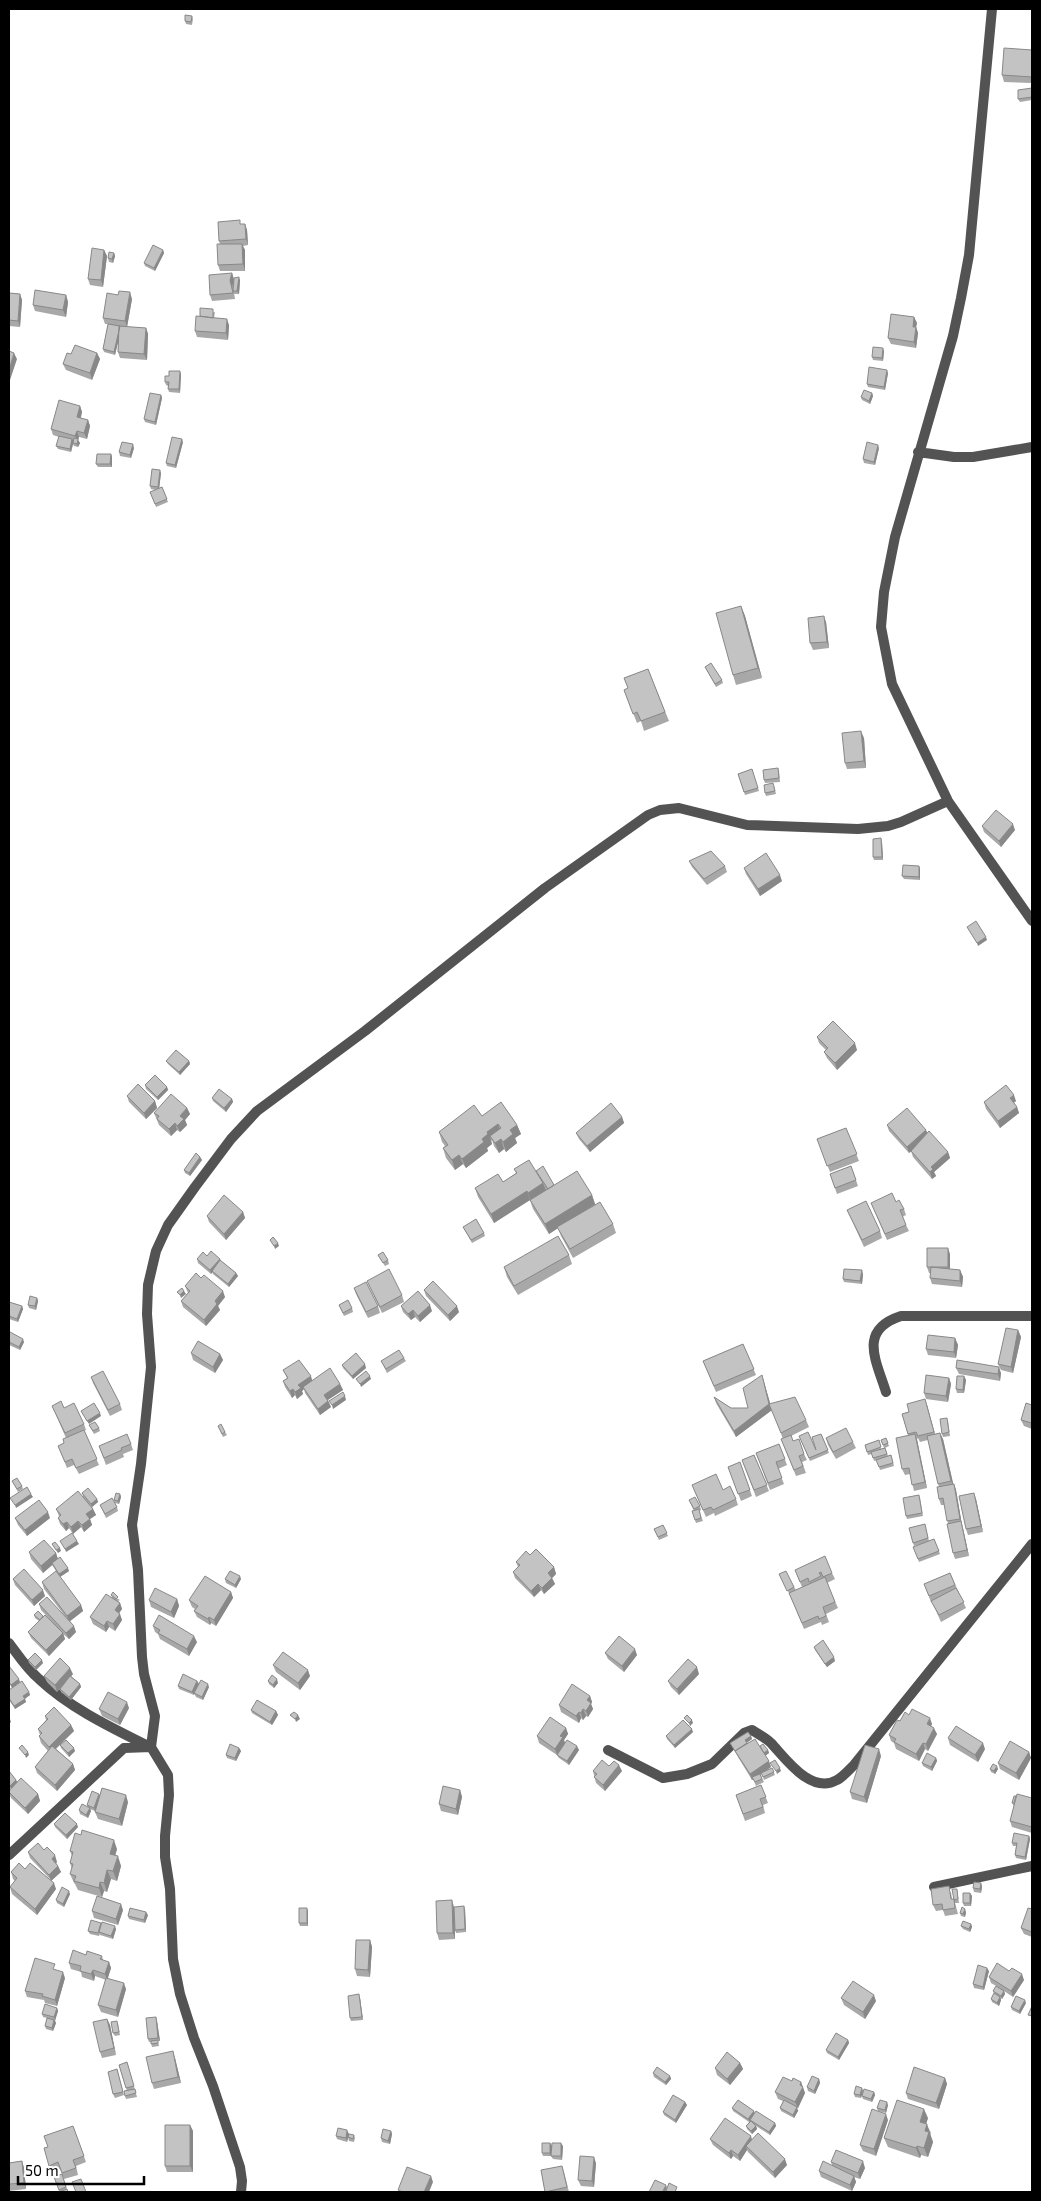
<svg xmlns="http://www.w3.org/2000/svg" width="1041" height="2201" font-family="'Exo 2',sans-serif">
<style>
.lines{fill:none;stroke-linecap:round;stroke-linejoin:round}
.minor{stroke:#535353;stroke-width:10}
.wall{fill:#a8a8a8}
.shaded-wall{fill:#888}
.building{fill:#c3c3c3;stroke:#888}
</style>
<rect width="100%" height="100%" fill="#fff"/>
<g class="lines">
<path class="minor" d="M992,9L969,255L961,298L953,336L895,537L884,592L881,627L892,684L948,801L1032,921
M918,452L954,457H973L1032,447
M886,1392C876,1360 858,1330 901,1316H1032
M9,1643C18,1655 27,1669 39,1679C70,1708 110,1727 148,1746
M608,1750L663,1778L687,1774L712,1764L744,1733L752,1730C758,1734 766,1738 771,1743C786,1759 811,1795 837,1780C843,1777 849,1770 854,1765L1032,1544
M9,1855L124,1748L151,1747
M934,1887L1032,1866
M241,2192L242,2181L240,2167L213,2086L194,2038L180,1994L173,1959L170,1889L165,1857V1836L169,1795L168,1775L151,1747L155,1716L144,1674L142,1657L138,1570L132,1525L141,1464L151,1367L147,1314L148,1285L156,1251L168,1225L195,1187L231,1139L257,1111L365,1031L545,888L648,815L660,810L679,808L747,825L858,829L888,826L901,822L948,801"/>
</g>
<path class="wall" d="M192,16L193,19L192,25L186,24L185,21Z
M1032,50V83L1004,82L1002,75Z
M1032,88V100L1020,102L1018,99Z
M241,224H245L247,230L248,245L243,246L245,250V271H220L218,265L220,244L219,241Z
M104,250L107,256L103,287L90,285L88,279Z
M163,250L164,253L155,271L145,266L144,263Z
M114,253L115,256L113,263L109,262L108,258Z
M232,273L234,279L240,280L239,294H234V293L235,299L212,301L210,295Z
M9,293L20,294L22,300L20,327L9,326Z
M66,295L68,302L66,317L35,311L33,305Z
M132,299L127,327L146,328L148,334L147,360L120,358L118,352V341L115,355L104,352L103,349L108,324H105L103,318Z
M215,312L214,318L229,325L228,340L197,337L195,331L200,316Z
M914,317L917,323L916,327L918,333L916,348L891,344L888,338Z
M884,351L883,361L873,360L872,357Z
M97,353L100,359L92,380L66,370L63,364L71,354Z
M888,373L885,390L868,387L867,384Z
M181,374L180,393L169,392L168,389V386L166,385L165,382L169,376Z
M872,393L873,396L870,404L862,400L861,397Z
M161,395L162,398L156,425L145,422L144,419Z
M80,406L82,412L81,418L88,420L90,426L87,439L79,437L78,440L80,443L78,447L74,446L73,444L71,452L58,449L56,446L59,437L53,435L51,429Z
M183,442L176,468L167,466L166,463Z
M134,448L131,458L120,456L119,452Z
M879,448L875,465L864,463L863,459Z
M111,454L112,457V467H98L96,464Z
M161,473L159,488L162,487L168,502L156,507L150,492L156,490L151,489L150,486Z
M741,606L745,616L762,678L736,685L733,675Z
M826,622L829,648L813,650L810,643Z
M705,667L722,680L723,683L716,687Z
M648,669L669,721L644,731L641,721L637,723L624,690L628,688L624,678Z
M864,738L866,768L847,769L845,763Z
M778,768L779,771L780,782L765,783L764,780Z
M752,769L759,791L745,795L738,774Z
M774,786L776,794L766,796L765,793Z
M982,826L1015,830L1001,847L984,832Z
M882,842L883,860H874L873,857Z
M689,861L725,866L727,872L707,885L692,867Z
M919,866L920,869V880L904,879L902,876Z
M744,868L782,881L760,896L746,874Z
M817,1037L857,1050L837,1070L827,1058L824,1052L826,1050L819,1043Z
M166,1061H189L190,1064L180,1075L168,1064Z
M145,1085L167,1087L168,1090L158,1100L146,1089Z
M127,1096L155,1101L157,1108L146,1119L129,1102Z
M212,1098L232,1099L233,1102L226,1112L213,1101Z
M1016,1101L1014,1103L1017,1107L1019,1113L1000,1128L986,1109L984,1102Z
M187,1108L190,1114L185,1120L187,1125L180,1132L177,1130L171,1136L159,1125L154,1113Z
M482,1116L517,1125L521,1134L515,1138L517,1143L506,1152L504,1149L499,1153L494,1146L492,1140L491,1141L492,1144L487,1148L488,1151L466,1168L463,1164L455,1170L446,1158L443,1148L445,1146L442,1142L439,1132Z
M622,1117L624,1123L590,1152L579,1139L576,1133Z
M887,1125L927,1133L948,1152L950,1158L934,1172L936,1176L932,1179L913,1157L911,1151L909,1153L889,1131Z
M846,1128L859,1161L830,1172L817,1139Z
M200,1157L202,1160L190,1176L185,1173L184,1170Z
M851,1166L858,1186L837,1194L830,1174Z
M514,1169L537,1173L554,1185L592,1195L595,1204L613,1224L616,1233L573,1258L561,1236L558,1228L549,1234L533,1209L530,1200L494,1223L478,1197L475,1188L503,1182L516,1173Z
M896,1202L904,1209L906,1215L902,1217L909,1231L887,1240L871,1203Z
M847,1210L880,1231L882,1238L864,1247Z
M243,1212L245,1218L226,1240L209,1222L207,1216Z
M463,1227L484,1233L485,1236L472,1243Z
M950,1254V1269L960,1270L963,1277L962,1287L932,1284L930,1278V1273H929L927,1267Z
M378,1255L388,1260L389,1264L385,1266Z
M569,1255L572,1264L518,1295L507,1277L504,1267Z
M207,1256L220,1259V1260L236,1273L238,1276L229,1287L213,1274L212,1272L211,1274L198,1263L197,1259Z
M863,1274L862,1284L844,1282L843,1279Z
M201,1278L225,1297L218,1306L220,1310L206,1326L183,1307L181,1301L188,1293L185,1286Z
M367,1281L402,1295L404,1302L382,1313Z
M354,1288L378,1306L380,1313L368,1318L356,1294Z
M424,1290L459,1312L450,1321L426,1296Z
M37,1298L38,1301L36,1310L29,1308L28,1305Z
M9,1302L22,1306L23,1309L18,1322L9,1319Z
M339,1305L352,1308L353,1312L344,1316Z
M401,1306L432,1311L420,1322L415,1317L411,1320L403,1312Z
M1018,1330L1021,1337L1013,1373L1001,1370L998,1364Z
M9,1333V1334L24,1342L20,1350L9,1345Z
M955,1338L958,1345L956,1358L928,1355L926,1349Z
M743,1344L756,1375L716,1392L703,1361Z
M191,1353L220,1354L223,1360L215,1373L193,1360Z
M404,1358L406,1361L387,1373L381,1361Z
M342,1365L366,1368L353,1379L343,1368Z
M956,1368L1001,1373L1000,1381L959,1374Z
M283,1370L312,1380L340,1384L343,1390L328,1400L331,1407L320,1415L305,1393L304,1389L302,1391L303,1394L297,1399L295,1395L292,1398L285,1387L283,1381L287,1378Z
M762,1375L770,1403L806,1420L809,1427L791,1436L793,1441L804,1454L807,1460L802,1462L806,1473L796,1476L781,1439H783L772,1410L736,1437L716,1403L714,1397L731,1408H748Z
M964,1376L966,1380L964,1393H957L956,1389Z
M91,1377L120,1404L122,1410L110,1416L93,1383Z
M949,1378L951,1384L948,1402L926,1399L924,1393Z
M927,1405L935,1434L940,1433L943,1439L953,1484H954L956,1490L962,1525L969,1556L955,1559L953,1553L945,1505H941L939,1499V1487L928,1440L920,1442L918,1438L917,1439L927,1488L914,1491L910,1474L905,1475L902,1469L908,1435L902,1414Z
M1032,1405V1429L1024,1426L1021,1420Z
M52,1406L64,1408L84,1424L86,1430L84,1431L99,1465L79,1474L74,1465L67,1468L58,1446L64,1443L66,1438Z
M948,1421L950,1436L943,1437L942,1434Z
M89,1425L99,1428L100,1431L94,1434Z
M218,1426L225,1432L227,1435L223,1437Z
M821,1434L829,1453L810,1461L799,1436L816,1450Z
M826,1438L853,1442L856,1448L836,1459L828,1445Z
M886,1438L889,1446L885,1448L888,1456L891,1455L894,1466L880,1470L877,1460L874,1461L872,1454L868,1455L865,1445L879,1440L881,1449L884,1448L881,1440Z
M131,1444L133,1450L123,1454L124,1457L106,1465L99,1446Z
M779,1444L787,1465L778,1469L784,1484L770,1490L756,1453Z
M754,1455L769,1491L756,1497L742,1460Z
M740,1462L752,1496L741,1501L728,1467Z
M12,1481L22,1486L23,1489L18,1492Z
M692,1485L723,1490L736,1499L738,1505L715,1516L714,1513L706,1517Z
M82,1493L97,1499L98,1502L92,1507L96,1515L90,1519L92,1525L84,1532L81,1527L73,1534L69,1528L66,1531L60,1524L58,1518L59,1516L56,1509L83,1496Z
M120,1494L121,1497L119,1504L115,1503L114,1500Z
M920,1498L923,1516L907,1519L906,1516Z
M976,1499L983,1532L968,1535L966,1529Z
M689,1500L700,1506L701,1510L699,1511L703,1521L696,1523L692,1511H694Z
M100,1505L117,1507L118,1511L106,1518Z
M15,1518H50L27,1536L18,1525Z
M925,1524L929,1541L934,1539L940,1554L919,1562L913,1547L920,1544L914,1546L909,1528Z
M663,1525L668,1536L659,1540L654,1529Z
M29,1552L56,1553L58,1559L69,1571L60,1577L52,1565L43,1573L31,1559Z
M530,1555L554,1567L556,1574L552,1578L555,1584L544,1594L541,1590L534,1597L515,1578L513,1572L518,1567L516,1562Z
M795,1570L832,1573L835,1579L827,1583L838,1608L826,1614L829,1622L822,1625L821,1622L804,1629L789,1593L779,1574L794,1587L796,1590L790,1593L802,1587Z
M950,1573L966,1608L941,1622L932,1602H931L924,1584Z
M13,1579L45,1596L34,1606L15,1585Z
M225,1579H241L236,1588L226,1583Z
M42,1582L81,1605L83,1611L70,1621L76,1632L69,1639L63,1634L65,1639L49,1656L31,1638L28,1632L39,1621L35,1618L34,1615L43,1616L59,1629L41,1610L39,1604L65,1616L44,1589Z
M231,1592L233,1598L216,1626L211,1623L210,1625L197,1617L194,1611L195,1609L192,1607L189,1600Z
M111,1595L120,1600L118,1601L120,1603L122,1609L119,1613L122,1620L115,1631L109,1627L106,1632L93,1624L90,1617L112,1597Z
M177,1599L179,1606L174,1618L151,1607L149,1600Z
M153,1626L197,1642L189,1656L160,1639L158,1634L155,1632Z
M814,1647L835,1661L827,1667L815,1650Z
M605,1653L637,1655L624,1672L608,1659Z
M28,1660L43,1663L36,1670L29,1663Z
M273,1665L310,1676L300,1690L276,1672Z
M9,1666L20,1682L14,1686L29,1692L30,1695L25,1699L26,1702L15,1709L9,1700V1690L12,1688L9,1683Z
M73,1674L71,1676L80,1684L81,1687L71,1700L61,1692L60,1689L65,1682L57,1692L47,1682L44,1676Z
M699,1674L679,1695L671,1687L668,1681Z
M197,1681L199,1684L195,1693L209,1687L203,1700L196,1697L194,1693V1695L179,1689L178,1686Z
M268,1681L278,1683L274,1688L269,1684Z
M590,1696L592,1702L591,1704L593,1709L588,1717L586,1716L583,1720L581,1718L579,1723L561,1712L559,1705Z
M129,1708L120,1725L102,1716L99,1709Z
M251,1710L276,1711L278,1715L272,1725L252,1713Z
M909,1715L932,1724L931,1726L937,1734L928,1751L925,1749L919,1761L896,1749L894,1743L891,1741L889,1735L900,1721Z
M45,1716L71,1725L74,1731L56,1749L73,1764L75,1770L57,1791L37,1773L35,1767L48,1751L41,1743L39,1736L40,1735L38,1729L46,1720Z
M566,1728L568,1734L564,1740L565,1743L579,1750L569,1765L559,1758L557,1755L559,1752L557,1755L539,1743L537,1736Z
M693,1732L675,1748L667,1739L666,1736Z
M751,1736L752,1739L747,1743L768,1750L769,1753L765,1756L771,1767L767,1770L772,1768L775,1775L764,1780L762,1774H760L764,1782L756,1786L753,1779L752,1780L738,1757L730,1743Z
M948,1738L985,1749L978,1762L950,1745Z
M60,1745L75,1751L69,1757L61,1748Z
M239,1748L241,1751L236,1761L227,1758L226,1755Z
M1029,1752L1031,1758L1019,1780L1000,1769L998,1763Z
M881,1756L867,1803L852,1799L850,1792Z
M936,1758L937,1761L932,1771L923,1766L922,1763Z
M609,1766L622,1771L605,1791L596,1783L593,1771Z
M990,1769H998L995,1774L991,1772Z
M9,1771L16,1780L17,1782L38,1794L40,1801L28,1814L11,1798L9,1793V1791L11,1789L9,1787Z
M761,1785L768,1803L763,1805L765,1813L745,1821L736,1795Z
M460,1790L462,1797L458,1815L441,1811L439,1804Z
M100,1796L128,1802L122,1826L98,1819L95,1812L98,1805L95,1811L90,1809L91,1811L88,1818L80,1814L79,1810L88,1807L87,1805Z
M1032,1798V1833L1012,1827L1010,1821L1014,1806L1012,1803Z
M54,1824L78,1827L67,1839L55,1827Z
M1029,1836L1030,1839L1026,1860L1016,1858L1015,1855L1016,1846H1013L1012,1843Z
M117,1849L115,1856L121,1866L117,1881L111,1879L107,1892L104,1891L102,1897L78,1890L75,1884L74,1883L70,1874L72,1869L70,1863L72,1856L70,1851Z
M44,1850L57,1862L56,1863L58,1866L61,1872L51,1881L56,1889L37,1915L12,1894L10,1887L15,1881L13,1879L11,1872L25,1869L51,1880L30,1858L28,1852Z
M981,1883L982,1887L981,1893L974,1892L973,1888Z
M957,1889L959,1903H955L958,1914L945,1916L943,1910L936,1911L933,1905L951,1892L952,1899H954Z
M970,1893L972,1896L971,1906H964L963,1903Z
M70,1894L64,1907L57,1903L56,1900Z
M454,1907L465,1909L466,1932L456,1933L455,1930V1922V1939L439,1940L437,1933Z
M1032,1909V1937L1024,1934L1021,1928Z
M123,1910L118,1925L94,1918L92,1911Z
M308,1911V1926H300L299,1923Z
M966,1912L965,1917L961,1916L960,1913Z
M148,1915L145,1923L129,1919L128,1916Z
M971,1924L972,1927L970,1932L963,1929L961,1926Z
M101,1925L116,1929L113,1939L100,1935V1934L99,1936L90,1934L88,1931Z
M370,1940L372,1947L370,1977L357,1976L355,1969Z
M86,1955L102,1956L103,1960L109,1962L111,1968L108,1978L126,1989L118,2017L101,2012L98,2005L106,1980L95,1976L94,1981L82,1977L81,1972L71,1969L69,1963Z
M989,1971L984,1990L974,1988L973,1984Z
M989,1977L1024,1980L1013,1997L1004,1991L1005,1994L1002,1999L1001,1998V2000L999,2006L992,2002L991,1999L994,1994L993,1991L998,1987L991,1983Z
M65,1978L57,2006L45,2003L44,2000L27,1997L25,1991Z
M360,1998L363,2020L351,2021L350,2018Z
M841,1998L876,2001L865,2019L844,2005Z
M1026,2003L1020,2014L1012,2010L1011,2007Z
M57,2008L58,2011L55,2020L56,2023L53,2031L46,2029L45,2026L47,2018L43,2017L42,2014Z
M156,2017L157,2021L160,2041H158L159,2046L152,2047L151,2042H149L148,2039Z
M107,2019L110,2025L116,2055L102,2058L100,2052Z
M118,2024L120,2035L115,2036L113,2033Z
M848,2040L849,2043L839,2060L827,2053L826,2050Z
M175,2058L181,2083L154,2089L152,2083Z
M127,2062L137,2097L126,2099L125,2096L127,2091L119,2065Z
M740,2063L743,2069L730,2085L717,2075L715,2068Z
M117,2069L124,2095L115,2098L113,2094Z
M653,2073L670,2076L671,2079L666,2085L654,2077Z
M945,2078L947,2084L939,2109L908,2099L906,2093Z
M819,2079L820,2083L815,2094L808,2091L807,2087Z
M792,2081L801,2082L805,2093L798,2108H797L798,2111L794,2118L781,2111L780,2108L783,2101L778,2099L775,2092Z
M863,2091L861,2098L855,2097L854,2094Z
M874,2092L875,2095L872,2102L863,2099L862,2096Z
M685,2102L687,2105L676,2123L664,2115L663,2112Z
M888,2105L886,2113L878,2111L877,2108Z
M732,2108L755,2113L775,2123L776,2126L770,2135L756,2126L757,2129L752,2134L747,2129L746,2126L749,2122L733,2111Z
M928,2118L926,2123L931,2133L930,2135L933,2142L928,2157L921,2155L920,2158L888,2147L884,2138Z
M888,2120L876,2156L863,2151L860,2145Z
M190,2125L193,2131V2172H167L165,2166Z
M73,2126L86,2162L76,2166L78,2175L64,2179L60,2169L52,2172L44,2148L48,2147Z
M391,2131L392,2134L390,2144L382,2142L381,2138Z
M349,2134L347,2142L337,2139L336,2136Z
M354,2135L355,2138L354,2142L349,2141L348,2137Z
M710,2139L752,2140L787,2165L775,2178L748,2152L747,2150L740,2161L733,2156L731,2159L713,2145Z
M550,2143L552,2146L551,2156H543L542,2153Z
M563,2146L562,2160L553,2159L551,2156Z
M22,2161L24,2168L26,2189L9,2191V2163Z
M831,2162L865,2168L860,2179L854,2177L856,2182L852,2191L821,2177L819,2171L832,2165Z
M596,2163L594,2187L581,2186L578,2180Z
M562,2166L564,2172L569,2192H545L541,2170Z
M62,2174L68,2192L59,2191L54,2177Z"/>
<path class="shaded-wall" d="M245,224L247,230L248,245L246,239Z
M242,244L245,250V271L243,264Z
M104,250L107,256L103,287L101,280Z
M163,250L164,253L155,271L154,268Z
M114,253L115,256L113,263L112,259Z
M232,273L234,280L232,287L235,299L230,280Z
M239,277L240,280L239,294L237,291Z
M130,292L132,299L127,327L125,321Z
M20,294L22,300L20,327L18,321Z
M66,295L68,302L66,317L63,310Z
M914,317L917,323L916,327L918,333L916,348L914,342L913,327Z
M227,319L229,325L228,340L226,333Z
M120,326L121,330L115,355L114,352Z
M146,328L148,334L147,360L144,354Z
M883,348L884,351L883,361L882,358Z
M14,353L17,359L10,380L9,376V370Z
M97,353L100,359L92,380L90,373Z
M887,370L888,373L885,390L884,387Z
M180,371L181,374L180,393L179,389Z
M872,393L873,396L870,404L869,401Z
M161,395L162,398L156,425L155,422Z
M80,406L82,412L79,423L77,417Z
M88,420L90,426L87,439L84,433Z
M77,431L79,437L78,440L80,443L78,447L77,444L78,442L75,436Z
M72,439L74,442L73,443V444L71,452L70,449Z
M182,439L183,442L176,468L175,465Z
M133,444L134,448L131,458L130,455Z
M878,445L879,448L875,465L874,462Z
M111,454L112,457V467L110,464Z
M160,470L161,473L159,490L158,487Z
M741,606L745,616L762,678L758,668Z
M824,616L826,622L829,648L827,642Z
M861,731L864,738L866,768L864,761Z
M1013,824L1015,830L1001,847L999,841Z
M881,838L882,842L883,860L882,857Z
M919,866L920,869V880L919,877Z
M780,875L782,881L760,896L758,889Z
M986,937L987,940L978,946L977,943Z
M855,1043L857,1050L837,1070L835,1063Z
M189,1061L190,1064L180,1075L179,1072Z
M167,1087L168,1090L158,1100L157,1097Z
M1014,1095L1016,1101L1012,1104L1010,1098Z
M232,1099L233,1102L226,1112L224,1108Z
M155,1101L157,1108L146,1119L144,1113Z
M1017,1107L1019,1113L1000,1128L998,1121Z
M187,1108L190,1114L185,1120L187,1125L180,1132L177,1126L180,1116Z
M622,1117L624,1123L590,1152L587,1146Z
M175,1123L177,1130L171,1136L169,1129Z
M498,1124L501,1133L490,1136L492,1144L487,1148L488,1151L466,1168L462,1159L482,1139L487,1132Z
M517,1125L521,1134L515,1138L517,1143L506,1152L503,1142L510,1130Z
M926,1130L929,1136L909,1153L907,1147Z
M501,1139L504,1149L499,1153L495,1143Z
M948,1152L950,1158L934,1172L936,1176L932,1179L930,1172L931,1167Z
M459,1155L463,1164L455,1170L452,1160Z
M200,1157L202,1160L190,1176L189,1173Z
M543,1183L547,1193L531,1202L528,1193Z
M527,1191L530,1200L494,1223L491,1214Z
M592,1195L595,1204L549,1234L545,1224Z
M243,1212L245,1218L226,1240L224,1234Z
M278,1243L279,1246L275,1249L274,1246Z
M948,1248L950,1254V1273L948,1267Z
M220,1259L221,1262L211,1274L210,1270Z
M862,1270L863,1274L862,1284L860,1281Z
M960,1270L963,1277L962,1287L960,1281Z
M236,1273L238,1276L229,1287L228,1284Z
M184,1291L186,1294L181,1298L180,1295Z
M223,1291L225,1297L218,1306L220,1310L206,1326L204,1320L215,1301Z
M37,1298L38,1301L36,1310L35,1306Z
M430,1305L432,1311L420,1322L418,1316Z
M22,1306L23,1309L18,1322L17,1319Z
M457,1306L459,1312L450,1321L448,1315Z
M413,1310L415,1317L411,1320L408,1314Z
M1018,1330L1021,1337L1013,1373L1011,1367Z
M955,1338L958,1345L956,1358L954,1352Z
M23,1339L24,1342L20,1350L19,1347Z
M220,1354L223,1360L215,1373L213,1367Z
M365,1364L366,1368L353,1379L352,1376Z
M999,1367L1001,1373L1000,1381L998,1374Z
M762,1375L772,1410L736,1437L734,1431L769,1404Z
M311,1376L313,1383L303,1387L304,1389L302,1391L303,1394L297,1399L295,1392L298,1385Z
M370,1376L371,1379L361,1387L360,1384Z
M964,1376L966,1380L964,1393L963,1390Z
M949,1378L951,1384L948,1402L946,1396Z
M340,1384L343,1390L326,1401L324,1395Z
M293,1389L295,1395L292,1398L290,1391Z
M345,1396L346,1400L333,1409L332,1405Z
M925,1399L927,1405L936,1438L934,1432Z
M328,1401L331,1407L320,1415L318,1409Z
M100,1413L101,1416L89,1424L87,1421Z
M940,1433L943,1439L954,1487L951,1481Z
M915,1434L917,1440L927,1488L925,1482Z
M954,1484L956,1490L962,1525L960,1519Z
M974,1493L976,1499L983,1532L981,1526Z
M31,1494L33,1497L16,1508L15,1505Z
M120,1494L121,1497L119,1504L118,1501Z
M97,1499L98,1502L92,1507L91,1504Z
M93,1509L96,1515L90,1519L92,1525L84,1532L82,1525L86,1514Z
M48,1512L50,1518L27,1536L25,1530Z
M78,1521L81,1527L73,1534L71,1527Z
M961,1521L963,1528L969,1556L967,1550Z
M67,1522L69,1528L66,1531L63,1524Z
M77,1541L79,1544L66,1552L65,1549Z
M60,1548L61,1551L58,1553L56,1550Z
M56,1553L58,1560L43,1573L41,1566Z
M554,1567L556,1574L550,1580L548,1573Z
M68,1568L69,1571L60,1577L59,1574Z
M240,1576L241,1579L236,1588L235,1585Z
M552,1578L555,1584L544,1594L542,1588Z
M538,1584L541,1590L534,1597L531,1591Z
M43,1590L45,1596L34,1606L32,1600Z
M231,1592L233,1598L216,1626L214,1620Z
M177,1599L179,1606L174,1618L171,1612Z
M120,1603L122,1609L117,1616L115,1610Z
M81,1605L83,1611L69,1622L67,1616Z
M120,1614L122,1620L115,1631L113,1624Z
M209,1617L211,1623L210,1625L208,1619Z
M107,1621L109,1627L106,1632L104,1626Z
M74,1626L76,1632L69,1639L66,1633Z
M63,1633L65,1639L49,1656L46,1650Z
M194,1636L197,1642L189,1656L187,1649Z
M635,1649L637,1655L624,1672L622,1666Z
M834,1657L835,1661L827,1667L825,1664Z
M42,1660L43,1663L36,1670L35,1667Z
M697,1667L699,1674L679,1695L677,1689Z
M70,1668L73,1674L57,1692L55,1685Z
M308,1670L310,1676L300,1690L298,1683Z
M19,1679L20,1682L12,1688L11,1685Z
M277,1679L278,1683L274,1688L273,1685Z
M197,1681L199,1684L194,1695L192,1692Z
M80,1684L81,1687L71,1700L69,1697Z
M208,1684L209,1687L203,1700L202,1697Z
M29,1692L30,1695L24,1699L23,1696Z
M590,1696L592,1702L591,1704L593,1709L588,1717L586,1711L587,1700Z
M25,1699L26,1702L15,1709L14,1706Z
M127,1702L129,1708L120,1725L118,1719Z
M583,1709L586,1716L583,1720L581,1713Z
M276,1711L278,1715L272,1725L270,1722Z
M579,1712L581,1718L579,1723L576,1716Z
M298,1715L300,1719L296,1722L295,1719Z
M9,1716L11,1722L9,1724Z
M930,1718L932,1724L929,1730L927,1724Z
M692,1720L693,1723L690,1726L689,1723Z
M71,1725L74,1731L51,1753L49,1747Z
M566,1728L568,1734L564,1740L565,1743L557,1755L555,1749L560,1736Z
M934,1728L937,1734L928,1751L926,1744Z
M692,1729L693,1732L675,1748L674,1745Z
M751,1736L752,1739L746,1743L745,1740Z
M923,1743L925,1749L919,1761L916,1754Z
M983,1743L985,1749L978,1762L975,1755Z
M577,1746L579,1750L569,1765L567,1761Z
M74,1748L75,1751L69,1757L68,1753Z
M239,1748L241,1751L236,1761L235,1758Z
M879,1749L881,1756L867,1803L864,1797Z
M768,1750L769,1753L765,1756L764,1753Z
M28,1752L29,1755L26,1758L25,1755Z
M1029,1752L1031,1758L1019,1780L1016,1773Z
M936,1758L937,1761L932,1771L931,1767Z
M769,1761L771,1767L752,1780L750,1774Z
M73,1764L75,1770L57,1791L55,1785Z
M619,1765L622,1771L605,1791L603,1785Z
M997,1766L998,1769L995,1774L994,1771Z
M780,1768L781,1771L777,1774L776,1771Z
M16,1780L18,1783L11,1789L10,1786Z
M460,1790L462,1797L458,1815L456,1809Z
M38,1794L40,1801L28,1814L25,1808Z
M99,1794L101,1797L95,1811L94,1808Z
M126,1795L128,1802L122,1826L119,1819Z
M90,1808L91,1811L88,1818L86,1815Z
M77,1824L78,1827L67,1839L66,1835Z
M1029,1836L1030,1839L1026,1860L1025,1857Z
M114,1840L117,1849L113,1863L110,1854Z
M55,1855L57,1862L54,1865L52,1859Z
M118,1856L121,1866L117,1881L113,1871Z
M58,1866L61,1872L51,1881L49,1875Z
M107,1870L111,1879L107,1892L104,1883Z
M100,1882L104,1891L102,1897L99,1888Z
M54,1883L56,1889L37,1915L35,1909Z
M981,1883L982,1887L981,1893L980,1889Z
M69,1891L70,1894L64,1907L63,1904Z
M970,1893L972,1896L971,1906L970,1903Z
M452,1900L454,1907L455,1939L453,1933Z
M121,1904L123,1910L118,1925L116,1919Z
M464,1906L465,1909L466,1932L465,1929Z
M307,1908L308,1911V1926L307,1923Z
M965,1909L966,1912L965,1917L963,1914Z
M146,1912L148,1915L145,1923L144,1920Z
M971,1924L972,1927L970,1932L969,1929Z
M115,1926L116,1929L113,1939L111,1936Z
M370,1940L372,1947L370,1977L368,1970Z
M109,1962L111,1968L107,1980L105,1974Z
M987,1968L989,1971L984,1990L983,1987Z
M93,1970L95,1976L94,1981L91,1974Z
M63,1972L65,1978L57,2006L55,2000Z
M1022,1974L1024,1980L1013,1997L1011,1991Z
M124,1983L126,1989L118,2017L116,2010Z
M1004,1991L1005,1994L1002,1999L1001,1996Z
M359,1994L360,1998L363,2020L362,2017Z
M874,1995L876,2001L865,2019L863,2012Z
M1000,1997L1001,2000L999,2006L997,2003Z
M1025,2000L1026,2003L1020,2014L1019,2011Z
M57,2008L58,2011L55,2021L54,2017Z
M156,2017L157,2021L160,2041L158,2038Z
M107,2019L110,2025L116,2055L114,2048Z
M54,2020L56,2023L53,2031L52,2028Z
M848,2040L849,2043L839,2060L838,2057Z
M173,2051L175,2058L181,2083L178,2077Z
M740,2063L743,2069L730,2085L727,2079Z
M670,2076L671,2079L666,2085L665,2082Z
M945,2078L947,2084L939,2109L936,2103Z
M819,2079L820,2083L815,2094L814,2091Z
M801,2082L805,2093L798,2108L795,2102Z
M862,2088L863,2091L861,2098L860,2095Z
M874,2092L875,2095L872,2102L871,2099Z
M685,2102L687,2105L676,2123L675,2120Z
M887,2102L888,2105L886,2113L885,2110Z
M797,2107L798,2111L794,2118L793,2115Z
M924,2109L928,2118L924,2131L920,2122Z
M754,2111L755,2114L750,2122L748,2119Z
M886,2114L888,2120L876,2156L874,2149Z
M775,2123L776,2126L770,2135L769,2132Z
M927,2124L933,2142L928,2157L924,2148L925,2131Z
M190,2125L193,2131V2172L190,2166Z
M756,2126L757,2129L752,2134L751,2131Z
M347,2130L349,2134L347,2142L346,2138Z
M391,2131L392,2134L390,2144L388,2141Z
M751,2136L753,2143L746,2146L747,2150L740,2161L738,2155Z
M550,2143L552,2146L551,2156L550,2153Z
M561,2143L563,2146L562,2160L561,2156Z
M917,2146L921,2155L920,2158L916,2148Z
M731,2150L733,2156L731,2159L729,2153Z
M594,2157L596,2163L594,2187L592,2181Z
M785,2159L787,2165L775,2178L773,2172Z
M22,2161L24,2168L26,2189L24,2183Z
M863,2161L865,2168L860,2179L858,2173Z
M431,2176L433,2182L429,2192H424Z
M854,2176L856,2182L852,2191L850,2185Z
M666,2185L667,2188L665,2192L663,2191Z"/>
<path class="building" d="M185,15L192,16L191,22L185,21Z
M1004,48L1032,50V77L1002,75Z
M1032,88V97L1018,99V90Z
M240,220V224H245L246,239L219,241L218,222Z
M217,244H242L243,264L218,265Z
M153,245L163,250L154,268L144,263Z
M92,248L104,250L101,280L88,279Z
M109,252L114,253L112,259L108,258Z
M232,273L230,280L233,293L210,295L209,275Z
M239,277L237,291H233L234,278Z
M35,290L66,295L63,310L33,305Z
M119,291L130,292L125,321L103,318L107,293L118,295Z
M9,293L20,294L18,321L9,320Z
M200,308L213,309V318L200,316Z
M891,314L914,317L913,327H916L914,342L888,338Z
M196,316L227,319L226,333L195,331Z
M108,324L120,326L114,352L103,349Z
M119,326L146,328L144,354L118,352Z
M75,345L97,353L90,373L63,364L67,353L71,354Z
M873,347L883,348L882,358L872,357Z
M9,351L14,353L9,370Z
M869,367L887,370L884,387L867,384Z
M169,371H180L179,389H168L169,382H165V376H169Z
M864,390L872,393L869,401L861,397Z
M150,393L161,395L155,422L144,419Z
M59,400L80,406L77,417L88,420L84,433L77,431L75,436L51,429Z
M59,436L72,439L70,449L56,446Z
M172,437L182,439L175,465L166,463Z
M74,438L78,439L77,444L73,443Z
M122,442L133,444L130,455L119,452Z
M867,442L878,445L874,462L863,459Z
M97,454H111L110,464H96Z
M152,469L160,470L158,487L150,486Z
M162,487L167,499L155,504L150,492Z
M741,606L758,668L733,675L716,613Z
M824,616L827,642L810,643L808,618Z
M711,663L722,680L715,684L705,667Z
M648,669L665,712L641,721L637,712L633,714L624,690L628,688L624,678Z
M861,731L864,761L845,763L842,733Z
M778,768L779,778L764,780L763,770Z
M752,769L758,788L744,792L738,774Z
M773,783L775,791L765,793L764,785Z
M996,810L1013,824L999,841L982,826Z
M881,838L882,857H873V839Z
M711,851L725,866L704,879L689,861Z
M766,853L780,875L758,889L744,868Z
M903,865L919,866V877L902,876Z
M976,921L986,937L977,943L967,927Z
M833,1021L855,1043L835,1063L824,1052L828,1048L817,1037Z
M176,1050L189,1061L179,1072L166,1061Z
M155,1075L167,1087L157,1097L145,1085Z
M138,1084L155,1101L144,1113L127,1096Z
M1006,1085L1014,1095L1010,1098L1017,1107L998,1121L984,1102Z
M219,1089L232,1099L224,1108L212,1098Z
M171,1094L187,1108L180,1116L184,1119L177,1126L175,1123L169,1129L157,1119L159,1116L154,1113Z
M501,1102L517,1125L510,1130L513,1134L503,1142L501,1139L495,1143L490,1136L501,1128L498,1124L487,1132L488,1134L482,1139L484,1142L462,1159L459,1155L452,1160L443,1148L448,1145L439,1132L474,1105L482,1116Z
M611,1103L622,1117L587,1146L576,1133Z
M907,1108L926,1130L907,1147L887,1125Z
M846,1128L857,1154L827,1166L817,1139Z
M929,1131L948,1152L931,1167L933,1169L930,1172L911,1151Z
M196,1153L200,1157L189,1173L184,1170Z
M529,1160L543,1183L528,1193L527,1191L491,1214L475,1188L498,1174L503,1182L517,1173L514,1169Z
M543,1166L554,1185L548,1189L536,1171Z
M851,1166L856,1180L835,1188L830,1174Z
M577,1171L592,1195L545,1224L530,1200Z
M892,1193L896,1202L899,1200L904,1209L900,1210L906,1225L885,1234L871,1203Z
M224,1195L243,1212L224,1234L207,1216Z
M866,1201L880,1231L862,1240L847,1210Z
M600,1202L613,1224L570,1249L557,1227Z
M476,1219L484,1233L471,1240L463,1227Z
M558,1236L569,1255L514,1286L504,1267Z
M273,1237L278,1243L274,1246L270,1240Z
M927,1248H948V1267H927Z
M211,1251L220,1259L210,1270L197,1259L203,1252L207,1256Z
M383,1252L388,1260L383,1263L378,1255Z
M220,1260L236,1273L228,1284L212,1271Z
M931,1267L960,1270V1281L930,1278Z
M389,1269L402,1295L380,1307L367,1281Z
M844,1269L862,1270L860,1281L843,1279Z
M196,1273L201,1278L204,1275L223,1291L215,1301L217,1304L204,1320L181,1301L190,1291L185,1286Z
M433,1281L457,1306L448,1315L424,1290Z
M366,1282L378,1306L366,1312L354,1288Z
M182,1288L184,1291L180,1295L177,1292Z
M418,1291L430,1305L418,1316L413,1310L408,1314L401,1306Z
M30,1296L37,1298L35,1306L28,1305Z
M348,1300L352,1308L343,1313L339,1305Z
M9,1302L22,1306L17,1319L9,1316Z
M1006,1328L1018,1330L1011,1367L998,1364Z
M10,1332L23,1339L19,1347L9,1342V1334Z
M928,1335L955,1338L954,1352L926,1349Z
M198,1341L220,1354L213,1367L191,1353Z
M743,1344L754,1369L714,1386L703,1361Z
M399,1350L404,1358L386,1369L381,1361Z
M356,1353L365,1364L352,1376L342,1365Z
M299,1360L311,1376L298,1385L301,1388L295,1392L293,1389L290,1391L283,1381L288,1378L283,1370Z
M957,1360L999,1367L998,1374L956,1368Z
M330,1368L340,1384L324,1395L328,1401L318,1409L303,1387Z
M103,1371L120,1404L108,1410L91,1377Z
M366,1371L370,1376L360,1384L356,1379Z
M762,1375L769,1404L734,1431L714,1397L731,1408H748L743,1388Z
M926,1375L949,1378L946,1396L924,1393Z
M957,1376H964L963,1390L956,1389Z
M343,1392L345,1396L332,1405L329,1401Z
M795,1397L806,1420L781,1433L769,1404Z
M925,1399L934,1432L918,1436L916,1432L908,1434L902,1414L909,1412L907,1404Z
M61,1401L64,1408L74,1403L84,1424L65,1433L52,1406Z
M94,1403L100,1413L87,1421L81,1411Z
M1026,1403L1032,1405V1423L1021,1420Z
M947,1418L949,1432L942,1434L940,1419Z
M95,1422L99,1428L93,1431L89,1425Z
M221,1424L225,1432L222,1434L218,1426Z
M846,1428L853,1442L833,1452L826,1438Z
M84,1430L97,1459L76,1468L72,1459L65,1462L58,1446L64,1443L63,1439Z
M808,1432L816,1450L812,1437L821,1434L828,1450L809,1458L799,1436Z
M940,1433L951,1481L938,1484L927,1436Z
M127,1434L131,1444L121,1448L122,1450L104,1458L99,1446Z
M915,1434L925,1482L912,1485L909,1468L902,1469L896,1438Z
M791,1435L793,1441L799,1439L804,1454L799,1456L803,1466L794,1470L781,1439Z
M886,1438L888,1443L883,1445L881,1440Z
M879,1440L881,1447L867,1452L865,1445Z
M779,1444L785,1459L776,1462L782,1478L768,1483L756,1453Z
M885,1448L887,1454L873,1458L871,1452Z
M754,1455L767,1485L754,1490L742,1460Z
M891,1455L893,1463L879,1467L876,1460Z
M740,1462L750,1490L738,1494L728,1467Z
M716,1474L723,1490L730,1486L736,1499L713,1510L711,1507L703,1510L692,1485Z
M17,1478L22,1486L17,1489L12,1481Z
M954,1484L960,1519L947,1521L943,1498L939,1499L937,1487Z
M27,1487L31,1494L15,1505L10,1498Z
M88,1488L97,1499L91,1504L82,1493Z
M78,1491L93,1509L86,1514L90,1519L82,1525L78,1521L71,1527L67,1522L63,1524L58,1518L61,1515L56,1509Z
M116,1493L120,1494L118,1501L114,1500Z
M974,1493L981,1526L966,1529L959,1496Z
M919,1495L922,1513L906,1516L903,1498Z
M695,1497L700,1506L694,1509L689,1500Z
M112,1498L117,1507L105,1514L100,1505Z
M39,1500L48,1512L25,1530L15,1518Z
M699,1509L701,1518L695,1520L692,1511Z
M961,1521L967,1550L953,1553L947,1524Z
M925,1524L928,1538L913,1543L909,1528Z
M663,1525L667,1533L658,1537L654,1529Z
M72,1533L77,1541L65,1549L60,1541Z
M934,1539L939,1551L918,1559L913,1547Z
M44,1540L56,1553L41,1566L29,1552Z
M55,1542L60,1548L56,1550L52,1544Z
M536,1549L554,1567L548,1573L552,1578L542,1588L538,1584L531,1591L513,1572L520,1565L516,1562L526,1551L530,1555Z
M825,1556L832,1573L823,1577L821,1572L819,1573L821,1576L809,1582L808,1578L800,1582L795,1570Z
M60,1557L68,1568L59,1574L52,1563Z
M24,1569L43,1590L32,1600L13,1579Z
M56,1571L81,1605L67,1616L42,1582Z
M230,1571L240,1576L235,1585L225,1579Z
M786,1571L794,1587L787,1591L779,1574Z
M950,1573L955,1585L929,1596L924,1584Z
M205,1576L231,1592L214,1620L209,1617L208,1619L194,1611L198,1606L189,1600Z
M825,1577L835,1602L823,1607L826,1616L819,1619L818,1616L802,1623L789,1593Z
M155,1588L177,1599L171,1612L149,1600Z
M956,1588L964,1602L939,1615L931,1601Z
M113,1592L118,1597L116,1599L111,1595Z
M106,1594L120,1603L115,1610L120,1614L113,1624L107,1621L104,1626L90,1617Z
M47,1597L74,1626L66,1633L39,1604Z
M38,1611L43,1616L40,1620L34,1615Z
M45,1615L63,1633L46,1650L28,1632Z
M159,1615L194,1636L187,1649L158,1633L160,1630L153,1626Z
M619,1636L635,1649L622,1666L605,1653Z
M823,1640L834,1657L825,1664L814,1647Z
M283,1652L308,1670L298,1683L273,1665Z
M35,1653L42,1660L35,1667L28,1660Z
M60,1658L70,1668L55,1685L44,1676Z
M688,1659L697,1667L677,1689L668,1681Z
M9,1666L19,1679L11,1685L9,1682Z
M183,1674L197,1681L192,1692L178,1686Z
M272,1675L277,1679L273,1685L268,1681Z
M70,1676L80,1684L69,1697L60,1689Z
M201,1680L208,1684L202,1697L194,1693Z
M22,1681L29,1692L23,1696L25,1699L14,1706L9,1698V1690Z
M572,1684L590,1696L587,1700L591,1703L586,1711L583,1709L581,1713L579,1712L576,1716L559,1705Z
M108,1692L127,1702L118,1719L99,1709Z
M257,1700L276,1711L270,1722L251,1710Z
M54,1707L71,1725L49,1747L39,1736L42,1733L38,1729L48,1719L45,1716Z
M912,1709L930,1718L927,1724L934,1728L926,1744L923,1743L916,1754L894,1742L896,1739L889,1735L897,1720L900,1721L905,1712L909,1715Z
M294,1712L298,1715L295,1719L290,1715Z
M687,1715L692,1720L689,1723L684,1718Z
M550,1717L566,1728L560,1736L563,1737L555,1749L537,1736Z
M683,1720L692,1729L674,1745L666,1736Z
M956,1726L983,1743L975,1755L948,1738Z
M748,1732L751,1736L745,1740L747,1743L735,1751L730,1743Z
M755,1739L769,1761L750,1774L735,1751Z
M66,1740L74,1748L68,1753L60,1745Z
M567,1740L577,1746L567,1761L557,1755Z
M1010,1741L1029,1752L1016,1773L998,1763Z
M230,1744L239,1748L235,1758L226,1755Z
M763,1744L768,1750L764,1753L760,1746Z
M22,1745L28,1752L25,1755L19,1748Z
M865,1745L879,1749L864,1797L850,1792Z
M52,1746L73,1764L55,1785L35,1767Z
M927,1753L936,1758L931,1767L922,1763Z
M602,1760L609,1766L614,1761L619,1765L603,1785L594,1777L597,1774L593,1771Z
M775,1760L780,1768L776,1771L770,1763Z
M993,1764L997,1766L994,1771L990,1769Z
M772,1768L774,1772L763,1777L761,1773Z
M9,1771L16,1780L10,1786L9,1785Z
M760,1774L762,1779L755,1782L752,1777Z
M21,1778L38,1794L25,1808L9,1792V1791Z
M761,1785L766,1797L760,1799L763,1807L743,1814L736,1795Z
M443,1786L460,1790L456,1809L439,1804Z
M102,1788L126,1795L119,1819L95,1812Z
M92,1791L99,1794L94,1808L87,1805Z
M1017,1794L1032,1798V1827L1010,1821Z
M1014,1796H1016L1014,1803H1012Z
M82,1804L90,1808L86,1815L79,1810Z
M65,1813L77,1824L66,1835L54,1824Z
M82,1830L114,1840L110,1854L118,1856L113,1871L107,1870L104,1883L100,1882L99,1888L74,1881L76,1876L70,1874L73,1864L70,1863L73,1852L70,1851L75,1833L81,1835Z
M1014,1833L1029,1836L1025,1857L1015,1855L1017,1843H1012Z
M38,1843L44,1850L47,1847L55,1855L52,1859L58,1866L49,1875L28,1852Z
M19,1863L25,1869L30,1863L54,1883L35,1909L10,1887L17,1878L11,1872Z
M974,1882L981,1883L980,1889L973,1888Z
M949,1886L951,1899H954L955,1908L943,1910L942,1904L933,1905L931,1889Z
M62,1887L69,1891L63,1904L56,1900Z
M952,1889H957L958,1899L954,1900Z
M963,1893H970V1903H963Z
M97,1896L121,1904L116,1919L92,1911Z
M452,1900L453,1933H437L436,1901Z
M464,1906L465,1929L455,1930L454,1907Z
M962,1907L965,1909L963,1914L960,1913Z
M130,1908L146,1912L144,1920L128,1916Z
M299,1908H307V1923H299Z
M1028,1908L1032,1909V1932L1021,1928Z
M91,1920L101,1923L98,1933L88,1931Z
M963,1921L971,1924L969,1929L961,1926Z
M102,1922L115,1926L111,1936L99,1932Z
M356,1940H370L368,1970L355,1969Z
M73,1950L86,1955L87,1951L102,1956L100,1959L109,1962L105,1974L93,1970L91,1974L80,1971L81,1966L69,1963Z
M35,1958L55,1964L53,1969L63,1972L55,2000L42,1996L43,1994L25,1991Z
M997,1963L1009,1971L1012,1968L1022,1974L1011,1991L989,1977Z
M978,1965L987,1968L983,1987L973,1984Z
M106,1978L124,1983L116,2010L98,2005Z
M853,1981L874,1995L863,2012L841,1998Z
M996,1986L1004,1991L1001,1996L993,1991Z
M994,1993L1000,1997L997,2003L991,1999Z
M359,1994L362,2017L350,2018L348,1996Z
M1016,1996L1025,2000L1019,2011L1011,2007Z
M45,2004L57,2008L54,2017L42,2014Z
M1032,2006V2016L1028,2015Z
M156,2017L158,2038L148,2039L146,2018Z
M47,2018L54,2020L52,2028L45,2026Z
M107,2019L114,2048L100,2052L93,2022Z
M117,2021L119,2032L113,2033L111,2022Z
M836,2033L848,2040L838,2057L826,2050Z
M158,2040V2043L151,2044V2041Z
M173,2051L178,2077L152,2083L146,2057Z
M727,2052L740,2063L727,2079L715,2068Z
M127,2062L134,2086L126,2088L119,2065Z
M657,2067L670,2076L665,2082L653,2073Z
M914,2067L945,2078L936,2103L906,2093Z
M117,2069L123,2092L113,2094L108,2072Z
M812,2076L819,2079L814,2091L807,2087Z
M783,2077L792,2081L793,2078L801,2082L800,2085L803,2087L795,2102L775,2092Z
M856,2086L862,2088L860,2095L854,2094Z
M135,2089L136,2093L125,2096L124,2091Z
M864,2089L874,2092L871,2099L862,2096Z
M673,2095L685,2102L675,2120L663,2112Z
M738,2100L754,2111L748,2119L732,2108Z
M784,2100L797,2107L793,2115L780,2108Z
M880,2100L887,2102L885,2110L877,2108Z
M897,2100L924,2109L920,2122L927,2124L925,2131L929,2132L924,2148L917,2146L916,2148L884,2138Z
M872,2109L886,2114L874,2149L860,2145Z
M756,2111L775,2123L769,2132L750,2120Z
M725,2118L751,2136L738,2155L731,2150L729,2153L710,2139Z
M751,2121L756,2126L751,2131L746,2126Z
M165,2125H190V2166H165Z
M73,2126L84,2156L73,2160L76,2168L62,2173L58,2162L49,2166L44,2148L48,2147L44,2136Z
M338,2128L347,2130L346,2138L336,2136Z
M383,2129L391,2131L388,2141L381,2138Z
M758,2133L785,2159L773,2172L746,2146Z
M349,2134L354,2135L353,2139L348,2137Z
M542,2143H550V2153H542Z
M552,2143H561V2156H551Z
M836,2150L863,2161L858,2173L831,2162Z
M580,2156L594,2157L592,2181L578,2180Z
M22,2161L24,2183L9,2184V2163Z
M823,2161L854,2176L850,2185L819,2171Z
M562,2166L567,2187L545,2192L541,2170Z
M407,2167L431,2176L424,2192H403L398,2190Z
M62,2174L66,2187L59,2190L54,2177Z
M81,2179L86,2192H76L72,2182Z
M655,2180L666,2185L663,2191L665,2192H649Z
M669,2183L677,2187L675,2192H668L666,2191Z
M67,2189L68,2192H59Z"/>
<rect width="1041" height="2201" fill="none" stroke="#000000" stroke-width="20"/>
<path d="M18 2176v8h126v-8" fill="none" stroke="#000000" stroke-width="2.5"/>
<text x="25" y="2176" font-size="15" fill="#000000" stroke="#ffffff" stroke-width="4" paint-order="stroke">50 m</text>
</svg>
